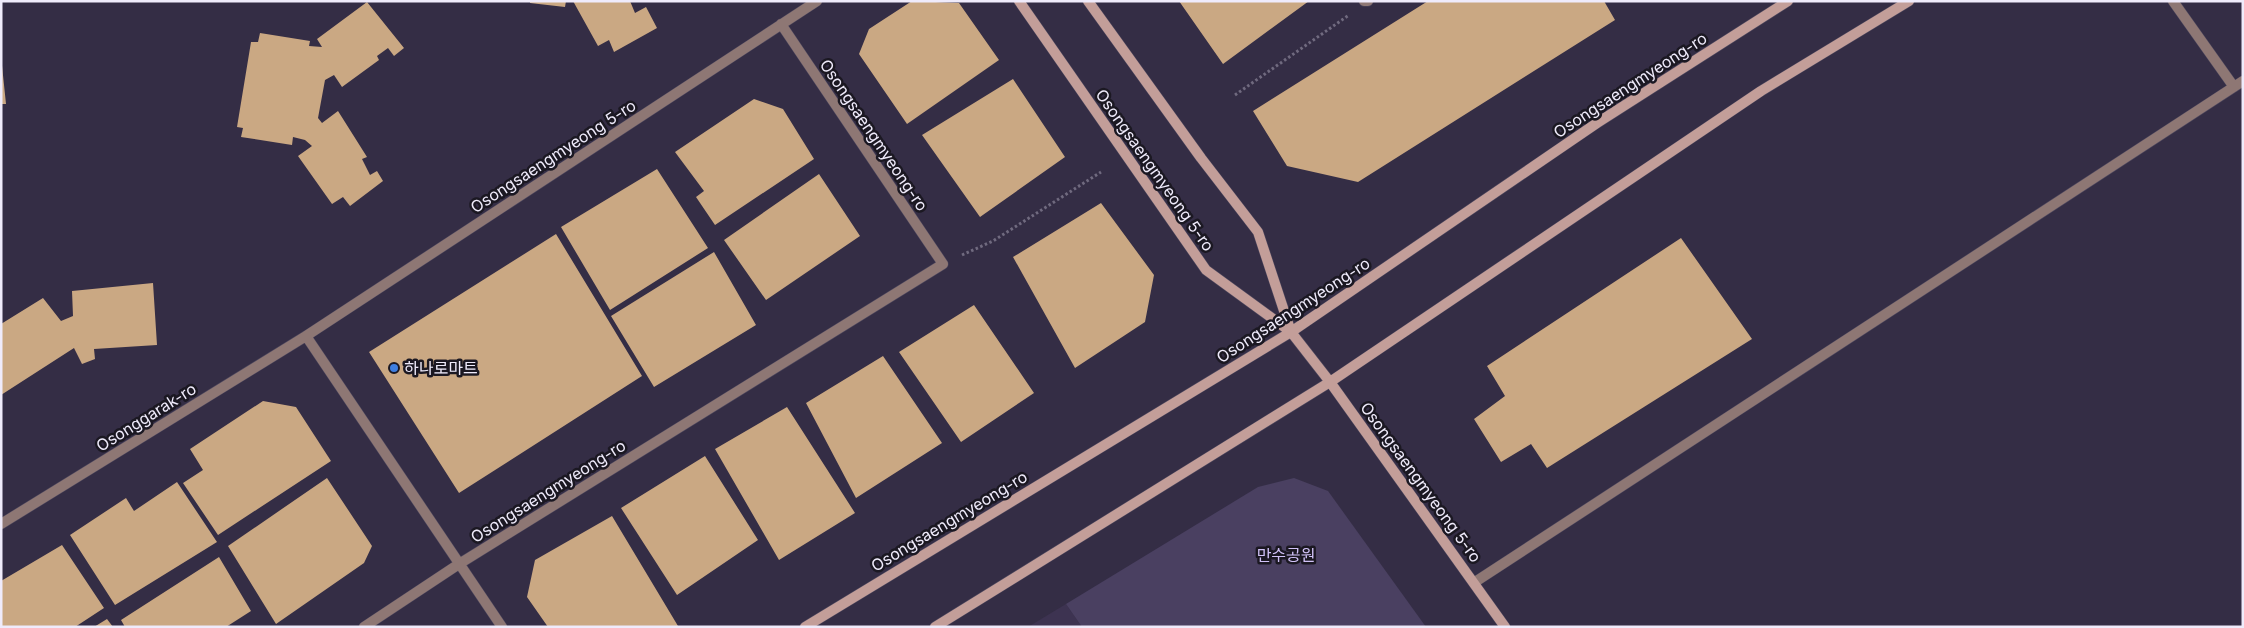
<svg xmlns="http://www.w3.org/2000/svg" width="2244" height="628" font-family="Inter,'Noto Sans KR',sans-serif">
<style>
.built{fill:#3d3351}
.green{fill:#4a4061}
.building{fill:#caa883}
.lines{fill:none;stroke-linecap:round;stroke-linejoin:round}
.street-casing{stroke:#4e485e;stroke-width:11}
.secondary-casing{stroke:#4e485e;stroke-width:11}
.path{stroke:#706a7f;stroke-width:3;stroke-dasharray:2.5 2.5;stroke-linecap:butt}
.street{stroke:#8e7774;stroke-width:10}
.secondary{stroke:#c39e99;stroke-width:10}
.shop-dot{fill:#3f7fe0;stroke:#1b1822;stroke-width:2}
.labels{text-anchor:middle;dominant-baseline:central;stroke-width:5;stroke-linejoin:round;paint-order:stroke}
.street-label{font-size:16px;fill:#efebfb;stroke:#1b1822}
.poi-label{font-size:16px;fill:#efebfb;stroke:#1b1822;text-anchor:start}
.park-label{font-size:16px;fill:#d0c1f6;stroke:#1b1822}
</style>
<rect width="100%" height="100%" fill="#342d45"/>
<path class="built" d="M1066,604L1082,627H1028Z"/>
<path class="green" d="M1294,478L1328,491L1426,627H1082L1066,604L1258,487Z"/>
<path class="building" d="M530,1H566L565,7L530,3Z
M573,1H630L635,13L646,7L657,28L614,52L609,40L598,46Z
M912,1L959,3L999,60L907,124L859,54L869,29Z
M1179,1H1309L1223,64Z
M1428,1H1604L1615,20L1358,182L1287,166L1253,111Z
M367,2L404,48L394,56L388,48L377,56L379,60L342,87L334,75L325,80L318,118L322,123L338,111L367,157L362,159L370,175L377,171L383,181L350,206L343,197L332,204L298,156L312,146L305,140L293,137L292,145L241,137L243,128L237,127L251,42H258L260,33L310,41L309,46L322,47L317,39Z
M1,56L6,104H1Z
M1013,79L1065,157L980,217L922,135Z
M754,99L783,109L814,159L715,225L696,197L704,191L675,152Z
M657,169L708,248L610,310L561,227Z
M819,174L860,236L766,300L724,240Z
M1101,203L1154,275L1145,322L1075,368L1013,257Z
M556,234L642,376L459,493L369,352Z
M1681,238L1752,339L1547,468L1531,444L1501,462L1474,419L1505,396L1487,366Z
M714,252L756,325L654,387L611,316Z
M153,283L157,345L94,349L95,359L82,364L74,348L1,395V324L43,298L61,321L73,316L72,291Z
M974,305L1034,393L961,442L899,352Z
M883,356L942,443L856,498L806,403Z
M263,401L296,407L331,461L218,535L183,483L203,470L190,449Z
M787,407L855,513L779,560L715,449Z
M705,456L758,540L677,595L621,508Z
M327,478L372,546L364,563L276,624L228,546Z
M177,482L217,542L115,605L70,535L126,498L134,511Z
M612,516L678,626L676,627H548L527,597L535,560Z
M62,545L104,608L75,627H1V581Z
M219,557L251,611L226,627H125L121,620Z
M107,619L113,627H94Z"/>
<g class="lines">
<g class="street-casing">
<path id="street" d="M1364,1H1368
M2173,1L2234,87
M306,336L502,627
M1,524L306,336L817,1
M1475,582L2243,81
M364,627L459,564L943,264L781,24"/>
</g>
<g class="secondary-casing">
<path id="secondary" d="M1019,1L1206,270L1291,332L1330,382L1505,627
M1088,1L1201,158L1258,232L1291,332
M805,627L1291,332L1597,123L1788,1
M935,627L1330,382L1761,91L1909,1"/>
</g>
<path class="path" d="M1235,95L1349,15
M962,255L993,241L1101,172"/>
<use href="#street" class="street"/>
<use href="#secondary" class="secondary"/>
</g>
<circle class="shop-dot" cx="394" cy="368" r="5"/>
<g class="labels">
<g class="street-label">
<text transform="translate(1630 85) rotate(-33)">Osongsaengmyeong-ro</text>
<text transform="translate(874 135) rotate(56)">Osongsaengmyeong-ro</text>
<text transform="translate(553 156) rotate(-33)">Osongsaengmyeong 5-ro</text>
<text transform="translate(1155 170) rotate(55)">Osongsaengmyeong 5-ro</text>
<text transform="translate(1293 310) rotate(-33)">Osongsaengmyeong-ro</text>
<text transform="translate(146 417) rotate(-32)">Osonggarak-ro</text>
<text transform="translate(1421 482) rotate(54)">Osongsaengmyeong 5-ro</text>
<text transform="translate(548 491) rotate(-32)">Osongsaengmyeong-ro</text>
<text transform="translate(949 521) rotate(-31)">Osongsaengmyeong-ro</text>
</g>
<g class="poi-label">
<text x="404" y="368">하나로마트</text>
</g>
<g class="park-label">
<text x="1286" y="555">만수공원</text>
</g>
</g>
<rect width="2244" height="628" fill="none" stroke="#efebfb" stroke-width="5"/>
</svg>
